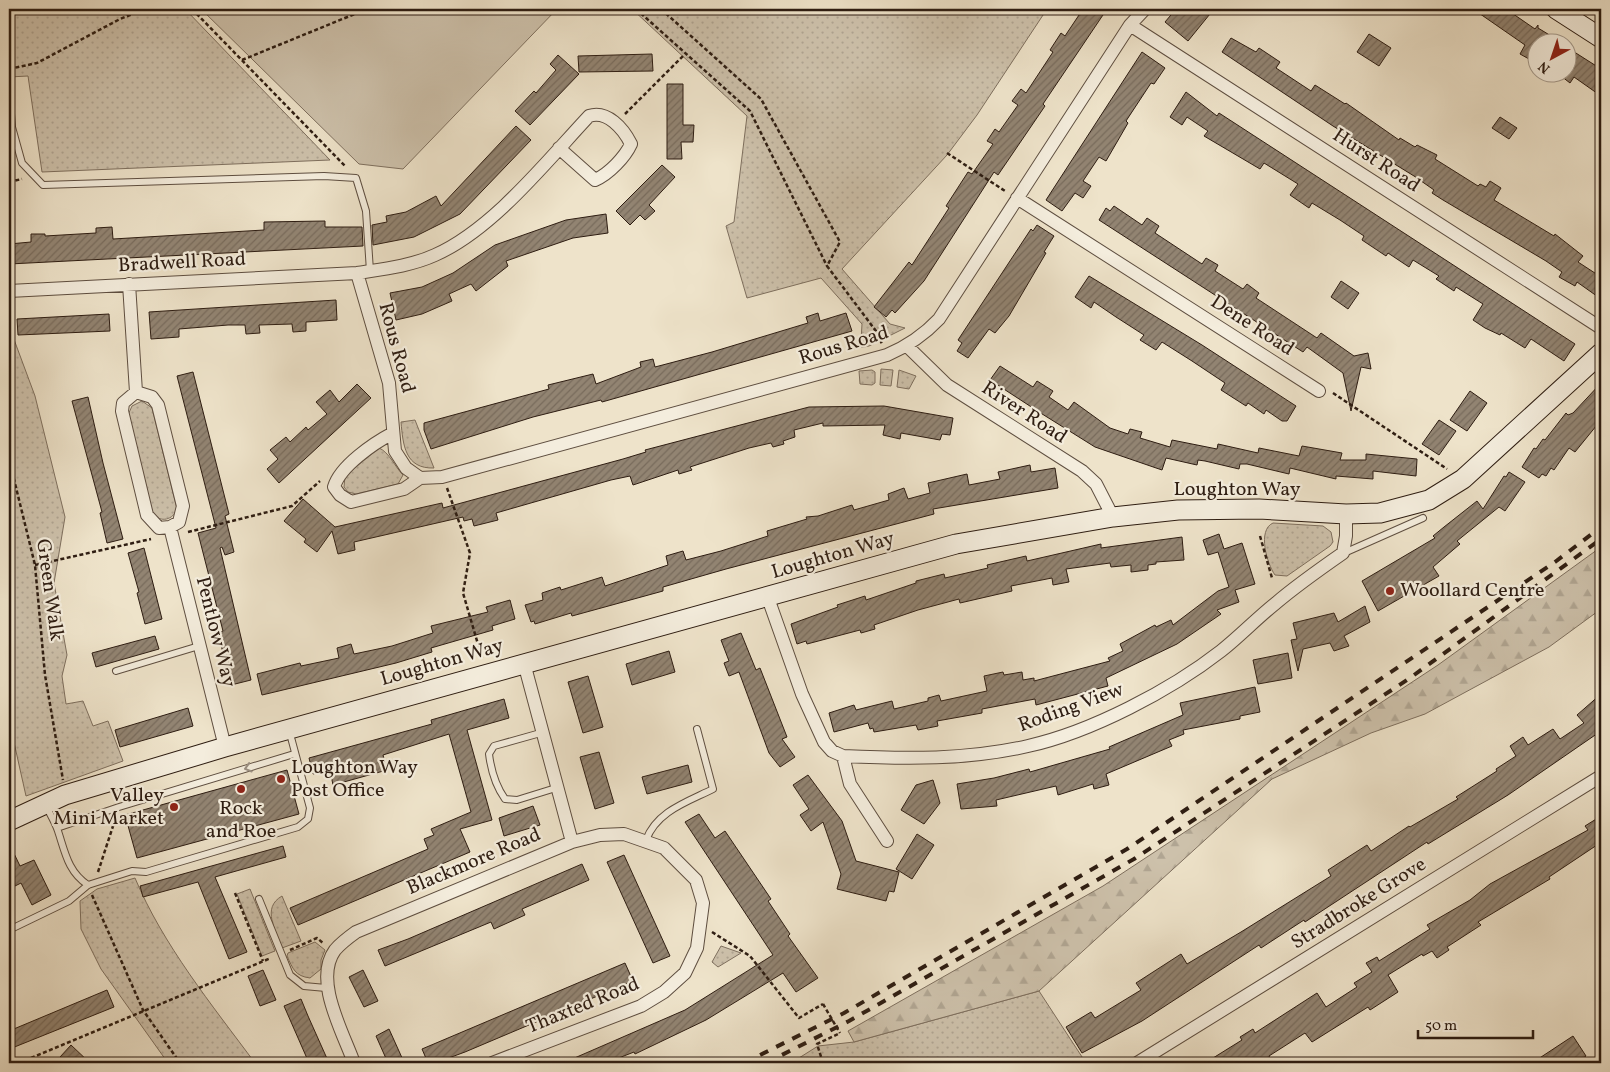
<svg xmlns="http://www.w3.org/2000/svg" width="1610" height="1072" font-family="Vollkorn,serif">
<style>
.grass{fill:url(#grass-dots);stroke:#7e6f5e}
.forest{fill:url(#forest-firs);stroke:#7e6f5e}
.garden{fill:#cdc1ab;stroke:#7e6f5e}
.building{fill:url(#building-hatch);stroke:#2e1d12}
.lines{fill:none;stroke-linecap:round;stroke-linejoin:round}
.lane-casing{stroke:#5e4e40;stroke-width:8}
.street-casing{stroke:#5e4e40;stroke-width:14}
.secondary-casing{stroke:#2e1d12;stroke-width:21}
.path{stroke:#2e1d12;stroke-width:2.5;stroke-dasharray:4 2.5;stroke-linecap:butt}
.lane{stroke:#f4eddd;stroke-width:6}
.street{stroke:#f4eddd;stroke-width:12}
.secondary{stroke:#f4eddd;stroke-width:19}
.rail{stroke:#2e1d12;stroke-width:4;stroke-dasharray:9 9;stroke-linecap:butt}
.path-bridge{stroke:#2e1d12;stroke-width:2.5;stroke-dasharray:4 2.5;stroke-linecap:butt}
.oneway{stroke:#9b8f82}
.poi-dot{fill:#8f2418;stroke:#f4eddd;stroke-width:2}
.labels{text-anchor:middle;dominant-baseline:central;stroke-width:4.5;stroke-linejoin:round;paint-order:stroke}
.street-label{font-size:20px;fill:#2e1d12;stroke:#f4eddd}
.poi-label{font-size:20px;fill:#2e1d12;stroke:#f4eddd;text-anchor:start}
</style>
<defs>
<pattern id="grass-dots" width="8" height="8" patternUnits="userSpaceOnUse" patternTransform="scale(1.25)"><rect width="8" height="8" fill="#cdc1ab"/><path d="M2 2h.1M6 6h.1" fill="none" stroke="#b0a592" stroke-width="1.8" stroke-linecap="round"/></pattern>
<pattern id="forest-firs" width="22" height="20" patternUnits="userSpaceOnUse" patternTransform="scale(1.25)"><rect width="22" height="20" fill="#cdc1ab"/><path d="M5 1l3.5 6h-7zM16 11l3.5 6h-7z" fill="#b0a592"/></pattern>
<pattern id="building-hatch" width="6" height="6" patternUnits="userSpaceOnUse" patternTransform="scale(1.25)"><rect width="6" height="6" fill="#928472"/><path d="M-1 1l2-2M0 6l6-6M5 7l2-2" fill="none" stroke="#786b5c"/></pattern>
</defs>
<rect width="100%" height="100%" fill="#eee3ca"/>
<filter id="stains"><feTurbulence type="fractalNoise" baseFrequency=".004" numOctaves="4"/><feColorMatrix values="0 0 0 0 .2 0 0 0 0 .09 0 0 0 0 .02 0 0 0 .5 -.17"/></filter>
<radialGradient id="worn" r=".72"><stop offset=".6" stop-color="#630" stop-opacity="0"/><stop offset="1" stop-color="#630" stop-opacity=".3"/></radialGradient>
<path class="grass" d="M9,9H185L330,160L42,172L28,76L9,77Z
M632,9H1047L977,115L947,155L842,269L890,324L905,328L869,346L853,349L861,341L862,324L821,278L747,298L726,226L734,222L747,116Z
M9,326L35,396L65,517L54,583L67,655L62,676L66,704L83,701L93,726L108,721L123,761L26,796L9,720Z
M881,369L893,370L891,386L880,385Z
M872,370L875,372V383L872,385L860,384L859,371Z
M899,370L916,376L909,389L897,387Z
M142,401L152,408L177,509C173,520 161,523 153,514L128,415L132,406Z
M415,420L434,468C405,469 403,445 401,422Z
M379,448C389,452 395,467 403,475L398,484L356,494L348,492L344,487L345,476Z
M1273,523L1323,526L1331,532L1333,542L1330,546L1287,576L1275,575C1267,564 1257,530 1273,523Z
M135,878C163,945 212,1005 255,1063H168L101,969L81,929L80,901L97,889Z
M250,889L275,951L262,956L237,894Z
M282,896L301,941L282,948C276,930 261,908 282,896Z
M315,942L325,950L321,960V969L310,978C295,976 293,969 287,956L288,953Z
M721,946L741,953L718,967L712,962Z
M1039,991L1086,1063H791L818,1046L854,1042Z"/>
<path class="forest" d="M1601,547V609L1549,647L1425,714L1371,733L1272,779L1039,991L854,1042L848,1031L1103,886L1438,665Z"/>
<path class="garden" d="M42,9H106L91,13L47,12Z
M201,9H557L403,169L359,164Z"/>
<path class="building" d="M1083,9H1107L1043,104L1045,106L998,175L994,172L924,281L895,313L892,310L886,317L874,307L909,262L912,265L949,208L946,206L968,172L972,174L993,144L987,141L995,129L999,132L1018,105L1012,101L1021,89L1026,93L1053,52L1050,50L1061,33L1065,36Z
M1176,9H1214L1188,41L1165,22Z
M1473,9H1506L1535,29L1538,25V28L1561,42H1538V64L1520,54L1525,45Z
M1369,34L1391,48L1379,66L1357,52Z
M1231,38L1256,52L1259,48L1280,62L1276,68L1311,91L1315,85L1345,104L1346,103L1399,140L1400,138L1415,147L1417,145L1437,155L1435,159L1478,186L1480,184L1486,187L1490,181L1501,188L1494,200L1554,236L1555,234L1583,256L1578,262L1601,277V299L1577,282L1575,286L1559,277L1562,272L1546,261L1443,200L1432,193L1434,190L1414,176L1333,126L1222,52Z
M1568,48L1601,69V96L1574,77L1570,83L1561,76L1563,72H1568Z
M1142,52L1165,68L1154,84L1151,83L1126,121L1128,123L1106,161L1099,157L1083,181L1091,186L1083,198L1075,193L1062,211L1046,200Z
M652,54L653,71L579,72L578,56Z
M558,55L579,74L530,125L515,111L534,91L536,93L556,70L550,64Z
M667,84H683V125H694L693,142H681L682,159H667Z
M1186,92L1217,116L1219,113L1575,344L1564,361L1531,339L1525,348L1501,333L1500,335L1485,328L1473,320L1483,304L1456,287L1454,291L1436,279L1439,276L1413,260L1409,267L1388,253L1386,256L1362,240L1364,236L1340,220L1312,203L1309,208L1290,195L1298,184L1264,163L1260,169L1204,136L1208,131L1187,117L1182,125L1170,117Z
M1500,117L1517,128L1509,139L1492,128Z
M516,126L531,140L460,214L414,237L373,245L372,225L387,222L386,216L406,212L436,196L441,206Z
M662,165L675,177L649,205L655,211L645,220L640,215L630,225L616,211Z
M1114,206L1142,225L1147,218L1159,226L1155,233L1202,264L1206,258L1218,265L1215,271L1243,289L1247,284L1259,293L1256,298L1317,338L1321,333L1354,356L1368,353L1371,369L1361,367L1351,411L1343,373L1307,347L1303,352L1099,220L1106,208L1110,211Z
M606,214L608,233L573,238L506,261L508,266L476,291L471,284L449,294L452,301L422,314L396,320L390,293L422,287L453,273L495,245L566,220Z
M325,221V227H362L363,246L9,264V244L31,242V234H45V236L96,233V228L112,227L113,239L264,230V222Z
M1037,225L1054,236L1044,252L1046,253L1009,316L995,333L989,329L968,358L957,351L962,343L958,340L1031,229L1033,231Z
M1089,276L1202,345L1296,406L1287,421H1282L1266,410L1264,414L1248,403L1246,406L1221,390L1225,383L1192,361L1162,342L1156,350L1140,340L1144,335L1116,317L1094,302L1091,308L1075,297Z
M1341,281L1359,293L1348,309L1331,297Z
M336,300L337,320L306,322V331L293,332L292,324L259,325L260,333L246,334L245,325H228L179,329V337L151,339L149,312Z
M818,313L820,321L846,313L852,331L602,402L601,400L533,417L431,449L424,430V423L549,389L548,385L593,374L596,384L641,367L640,362L653,359L655,367L712,352L808,323L806,317Z
M109,314L110,331L18,335L17,319Z
M1000,366L1033,387L1037,381L1053,391L1049,397L1068,410L1074,402L1110,428L1128,434L1130,429L1142,432L1140,438L1170,447L1172,440L1217,449L1218,444L1258,453L1259,448L1299,456L1302,446L1342,453L1340,460H1366V454L1417,459L1416,476L1373,471V479L1336,476V479L1290,468L1289,474L1247,464H1240L1239,469L1205,461L1198,460L1197,465L1166,458L1162,470L1095,447L1039,412L990,380Z
M193,372L229,514L225,516L234,552L225,555L222,547L220,548L251,680L231,685L218,633L223,631L198,533L216,528L177,376Z
M1601,383V420L1575,452L1569,448L1554,470L1551,468L1546,476L1542,474L1539,478L1522,467L1534,448L1536,449L1543,439L1545,440L1566,413L1568,415L1573,413Z
M357,384L371,398L279,483L267,469L278,459L270,450L286,437L290,442L306,427L308,430L327,414L316,402L330,390L339,402Z
M1470,391L1487,403L1467,431L1450,420Z
M88,397L103,463L123,539L107,543L100,513L102,512L72,401Z
M884,406L953,418L950,435L942,434L940,440L901,433L900,439L883,435L885,425L823,426V423L794,430L795,437L783,441L784,444L773,447L771,443L749,448L690,467L692,470L679,474L678,470L633,485L630,476L611,480L496,513L498,520L474,526L472,519L464,521L463,517L354,542L355,550L338,554L332,531L317,552L304,542L306,539L284,521L303,499L335,527L442,503L443,508L623,459L646,452L645,450L809,407Z
M1439,420L1456,431L1439,455L1422,444Z
M1030,465L1031,472L1055,468L1058,488L933,509L934,514L726,569L663,587V591L572,616L571,613L535,624L534,621L531,622L525,605L543,600L542,593L560,587L561,590L602,577L605,586L668,565L666,556L683,551L686,560L721,551L768,536L767,531L807,519L806,517L818,516L852,505L854,510L889,500L888,494L904,488L908,499L930,493L928,483L967,474L969,485L1000,479L998,472Z
M1509,472L1525,482L1505,511L1499,507L1457,541L1460,544L1433,567L1439,576L1378,611L1362,581L1435,538L1433,536L1444,527L1477,501L1483,509L1504,476L1506,477Z
M1219,534L1224,549L1242,543L1255,584L1235,590L1239,602L1217,610L1221,614L1177,644L1106,678L1108,686L1036,705L1035,699L982,709V713L937,721L938,726L918,730L916,725L874,732L873,728L870,729L868,723L834,732L829,713L854,705L856,710L892,701L894,709L928,701V698L939,695L941,701L987,691L984,676L1003,672L1004,675L1022,672L1023,680L1034,678V681L1110,661L1108,658L1123,651L1120,644L1155,625L1156,627L1171,620L1173,625L1218,591L1229,587L1218,552L1208,555L1203,540Z
M1182,537L1184,560L1156,562V564L1148,565V570L1131,572V565L1111,567L1110,563L1066,569L1069,582L1053,585L1052,578L1011,586L1012,591L960,603L959,599L918,610L874,625L875,629L861,633L860,630L807,644L806,641L797,644L791,624L838,607L837,605L865,596L866,600L916,583V581L944,574L945,578L988,568L987,565L1026,556L1027,561L1101,544V548Z
M144,548L162,619L145,624L137,593L139,592L128,553Z
M510,600L515,619L492,626L493,630L431,648L432,652L396,663L262,695L257,674L300,663L301,666L339,658L337,648L351,644L354,654L392,646L433,633L431,626L488,612L486,607Z
M1365,606L1370,622L1344,636L1349,646L1334,651L1330,643L1303,649L1298,671L1291,640L1297,639L1293,623L1334,613L1338,622Z
M741,633L756,670L760,668L787,737L782,739L795,757L780,767L769,753L739,672L729,676L724,663L729,661L721,640Z
M155,636L159,649L96,667L92,653Z
M669,651L675,672L632,685L626,664Z
M1288,653L1292,678L1258,684L1253,660Z
M588,676L603,727L583,733L568,682Z
M1255,687L1260,712L1240,716V719L1183,730L1184,734L1169,740L1172,746L1106,774L1109,785L1094,789L1093,784L1058,795L1056,786L996,800L997,806L961,809L957,784L994,778L1029,769L1030,772L1110,749L1109,747L1183,715L1180,703Z
M1601,694V731L1508,795L1428,844L1427,842L1305,922L1304,920L1261,948L1259,945L1142,1021L1082,1053L1066,1027L1091,1012L1095,1018L1141,990L1136,983L1181,954L1187,964L1241,932L1331,876L1328,870L1367,845L1371,851L1409,826L1410,827L1458,799L1456,797L1497,771L1496,769L1516,756L1510,746L1523,737L1528,745L1553,729L1560,739L1584,723L1577,715Z
M504,699L509,718L467,730L492,820L460,829L470,852L298,925L290,908L428,849L424,839L434,835L431,829L471,812L449,734L383,755L387,770L333,785L330,770L313,774L309,758L432,724L431,720Z
M188,708L193,726L120,747L115,730Z
M599,752L614,803L595,809L580,757Z
M688,765L692,782L647,794L642,777Z
M287,770L299,814L137,858L125,815Z
M808,775L842,821L856,861L899,872L894,892L889,891L886,901L837,889L841,874L823,822L811,831L800,815L809,809L793,785Z
M933,780L940,803L924,824L901,810L916,785Z
M533,806L540,825L504,836L499,818Z
M699,814L715,838L725,831L771,899L768,901L790,934L788,936L818,978L796,992L783,973L706,1020L635,1054L634,1052L606,1063H563L685,1010L773,955L685,822Z
M1601,816V852L1597,845L1549,877L1550,879L1478,922L1481,925L1447,947L1449,950L1437,958L1432,951L1423,956L1422,954L1388,975L1398,992L1370,1010L1368,1007L1312,1042L1305,1033L1269,1056L1270,1058L1262,1063H1205L1242,1040L1240,1037L1253,1029L1255,1033L1317,993L1326,1007L1357,987L1354,983L1372,972L1366,963L1377,957L1379,961L1430,929L1427,925L1470,900L1490,884L1588,830L1585,826Z
M917,834L934,845L912,879L896,869Z
M9,843L20,866L34,860L51,895L32,905L21,883L9,889Z
M283,846L286,857L215,877L247,952L229,959L198,882L143,897L140,886Z
M624,855L670,956L653,963L607,862Z
M582,864L589,880L522,909L525,915L494,929L491,922L385,966L378,950L408,939Z
M625,963L633,981L465,1052L435,1063H428L422,1049Z
M263,970L276,1000L260,1006L248,976Z
M363,970L378,1001L364,1007L349,977Z
M107,990L114,1007L12,1048L9,1041V1031Z
M301,999L308,1016L329,1063H309L302,1047L284,1006Z
M389,1029L403,1060L394,1063H388L376,1036Z
M1573,1036L1586,1056L1576,1063H1532Z
M71,1045L90,1063H66L60,1057Z"/>
<g class="lines">
<g class="lane-casing">
<path id="lane" d="M9,87L12,127L22,163L43,185L324,176L356,178L366,211L370,271
M1344,553L1423,518
M116,671L199,646
M544,732L494,746L489,754C491,770 495,785 505,799L517,800L559,787
M46,806C50,814 55,822 58,831C65,852 68,872 88,885
M57,828L119,807L294,754
M646,840C657,811 687,802 713,789L697,729
M259,899L290,975L304,986L326,988
M9,930L69,901L88,885L132,871L146,872L298,827L308,819L310,808L289,730"/>
</g>
<g class="street-casing">
<path id="street" d="M1130,25L1601,328
M1017,198L1319,391
M357,273L389,383L395,451L406,468L420,478L442,477L887,355C908,346 923,336 939,319L1130,25L1145,9
M129,284L136,392L123,403L122,411L147,515L159,528L170,527L225,747
M9,291L357,273C383,269 411,266 435,255C493,229 545,163 589,116C607,110 623,128 631,144C625,157 609,174 595,180L559,148
M907,346L947,385L1082,471L1096,484L1113,517
M136,392L152,397L158,405L183,506L179,522L170,527
M393,433C374,443 340,466 334,487L340,495L351,502L404,489L420,478
M768,598L802,694L824,742L832,751L843,756C905,759 968,760 1028,746C1091,732 1171,690 1221,651C1240,636 1257,618 1276,603C1297,585 1320,569 1343,553L1346,536V514
M843,756L850,784L887,841
M354,1063C343,1032 313,980 335,950C341,943 349,937 356,932L572,842L524,663
M492,1063L641,1006L664,992L685,973L697,948L703,903L696,880L664,848L624,834L600,835L572,842
M1137,1063L1601,776"/>
</g>
<g class="secondary-casing">
<path id="secondary" d="M1556,9L1601,38
M9,821L65,795L225,747L956,544L1113,517L1178,510L1259,509L1346,514L1380,513L1429,500L1463,479L1601,353"/>
</g>
<path class="path" d="M192,9L345,166
M636,9L750,111L827,266
M661,9L761,99L840,242L827,266L876,331L882,344
M242,60L367,9
M9,69L37,63L120,19L145,9
M625,114L686,53
M947,153L1005,191
M9,182L22,179
M1333,393L1447,469
M9,459L35,565L45,675L63,780
M447,488L470,553L463,593L482,658
M188,532L292,506L320,481
M1260,536L1272,578
M35,565L151,539
M98,872L115,820
M235,893L263,961
M92,895L143,1010L180,1063
M712,932L750,956L799,1018L823,1004
M290,950L317,938L323,943
M19,1063L271,958
M816,1063L822,1060L833,1063
M823,1063L817,1044L840,1033"/>
<use href="#lane" class="lane"/>
<use href="#street" class="street"/>
<use href="#secondary" class="secondary"/>
<path class="rail" d="M744,1063L844,1013L1127,849L1555,562L1601,527
M766,1063L849,1021L1134,859L1410,678L1601,539"/>
<path class="path-bridge" d="M823,1004L840,1033"/>
</g>
<defs><path id="oneway-chevron" d="M-2-3.5L2.5 0L-2 3.5" fill="none" stroke-width="1.6" stroke-linecap="round" stroke-linejoin="round" transform="scale(1.25)"/></defs>
<use class="oneway" href="#oneway-chevron" transform="translate(248 768) rotate(163)"/>
<g class="poi-dot">
<circle cx="1390" cy="591" r="5"/>
<circle cx="281" cy="779" r="5"/>
<circle cx="241" cy="789" r="5"/>
<circle cx="174" cy="807" r="5"/>
</g>
<g class="labels">
<g class="street-label">
<text transform="translate(1376 161) rotate(33)">Hurst Road</text>
<text transform="translate(182 263) rotate(-3)">Bradwell Road</text>
<text transform="translate(1252 326) rotate(33)">Dene Road</text>
<text transform="translate(844 346) rotate(-17)">Rous Road</text>
<text transform="translate(396 348) rotate(75)">Rous Road</text>
<text transform="translate(1024 413) rotate(33)">River Road</text>
<text x="1237" y="490">Loughton Way</text>
<text transform="translate(833 556) rotate(-16)">Loughton Way</text>
<text transform="translate(49 590) rotate(82)">Green Walk</text>
<text transform="translate(215 632) rotate(76)">Pentlow Way</text>
<text transform="translate(442 663) rotate(-16)">Loughton Way</text>
<text transform="translate(1071 708) rotate(-20)">Roding View</text>
<text transform="translate(474 862) rotate(-23)">Blackmore Road</text>
<text transform="translate(1359 904) rotate(-32)">Stradbroke Grove</text>
<text transform="translate(583 1006) rotate(-22)">Thaxted Road</text>
</g>
<g class="poi-label">
<text x="1400" y="591">Woollard Centre</text>
<text x="291" y="768">Loughton Way<tspan x="291" dy="23">Post Office</tspan></text>
<text x="164" y="796" text-anchor="end">Valley<tspan x="164" dy="23">Mini Market</tspan></text>
<text x="241" y="809" text-anchor="middle">Rock<tspan x="241" dy="23">and Roe</tspan></text>
</g>
</g>
<rect width="1610" height="1072" fill="none" stroke="#eee3ca" stroke-width="30"/>
<rect x="10" y="10" width="1590" height="1052" fill="none" stroke="#2e1d12" stroke-width="2.5"/>
<rect x="15" y="15" width="1580" height="1042" fill="none" stroke="#2e1d12"/>
<g transform="translate(1552 58) rotate(220)"><circle r="24" fill="#f4eddd" stroke="#a59a8c"/>
<path d="M0-4L9 19L0 12L-9 19Z" fill="#8f2418"/>
<text y="-8" font-size="14" font-weight="bold" text-anchor="middle" fill="#2e1d12">N</text>
</g>
<path d="M1418 1030v8h115v-8" fill="none" stroke="#2e1d12" stroke-width="2.5"/>
<text x="1425" y="1030" font-size="15" fill="#2e1d12" stroke="#f4eddd" stroke-width="4" paint-order="stroke">50 m</text>
<rect width="100%" height="100%" filter="url(#stains)"/>
<rect width="100%" height="100%" fill="url(#worn)"/>
</svg>
